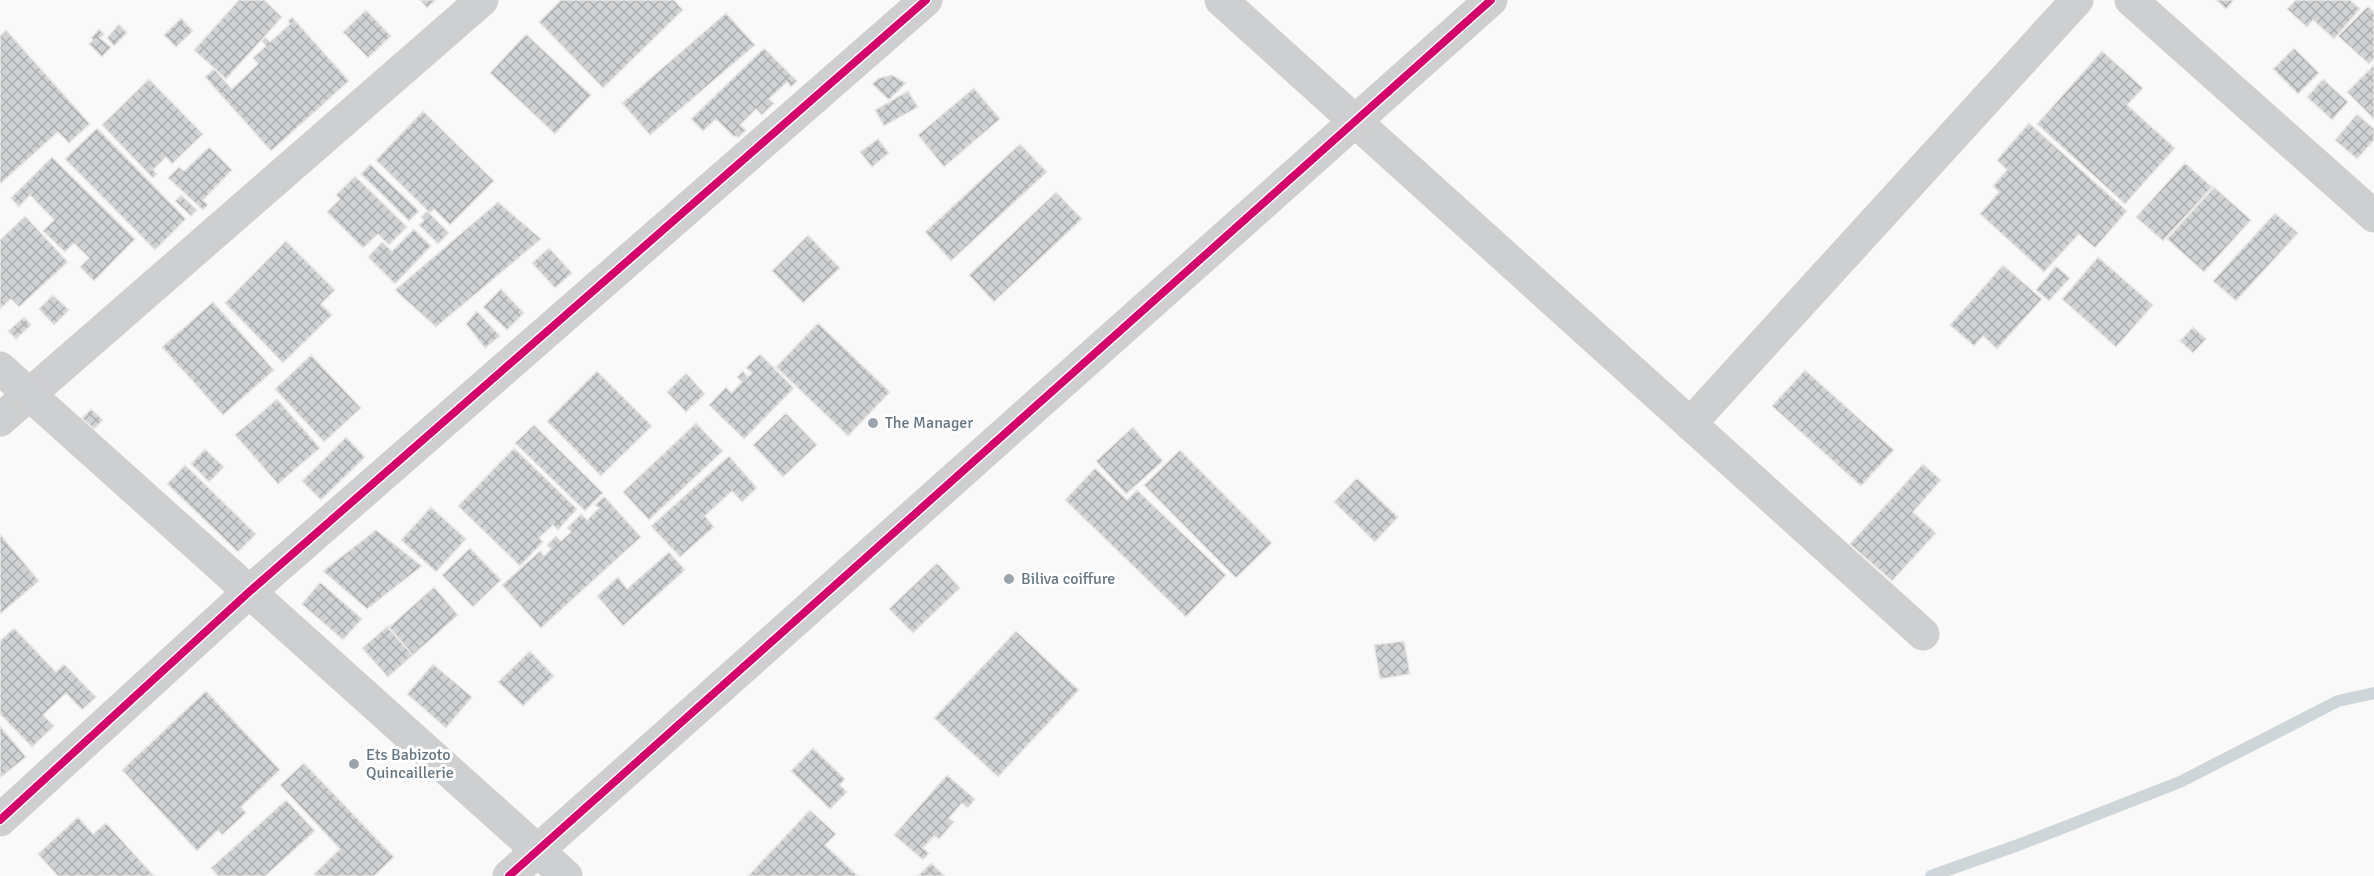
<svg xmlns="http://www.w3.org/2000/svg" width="2374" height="876" font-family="Signika,sans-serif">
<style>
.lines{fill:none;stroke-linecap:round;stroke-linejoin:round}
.stream{stroke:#ced6d9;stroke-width:12}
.building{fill:url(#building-cross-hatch);stroke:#e8e8e8;stroke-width:1.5}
.minor{stroke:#cecfd0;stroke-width:33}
.tertiary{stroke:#cecfd0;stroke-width:33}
.cycleway-casing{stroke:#fff;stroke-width:11}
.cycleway{stroke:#d6006c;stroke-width:8}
.poi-dot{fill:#99a4ac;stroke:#fff;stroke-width:2}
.labels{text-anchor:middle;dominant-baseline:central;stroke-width:6;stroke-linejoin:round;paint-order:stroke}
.poi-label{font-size:16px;fill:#657683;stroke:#fff;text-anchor:start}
</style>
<defs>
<pattern id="building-cross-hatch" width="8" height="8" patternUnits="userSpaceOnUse" patternTransform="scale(1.5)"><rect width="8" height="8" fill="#d0d2d3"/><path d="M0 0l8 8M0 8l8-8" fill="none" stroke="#acafb1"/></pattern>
</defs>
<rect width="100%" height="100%" fill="#f9f9f9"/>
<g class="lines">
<path class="stream" d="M1931,876L2021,844L2180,782L2338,701L2374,693"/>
</g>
<path class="building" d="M239,0H264L282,17L226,79L194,50Z
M420,0H436L427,8Z
M561,0H674L683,10L603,88L539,22Z
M2216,0H2234L2226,9Z
M2296,0H2350L2360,9L2334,39L2313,20L2307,27L2287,9Z
M2368,6L2374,12V59L2369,64L2338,36Z
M366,10L391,36L368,58L343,32Z
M726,13L755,45L650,135L622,103Z
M292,17L349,81L271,151L205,77L214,69L232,89L258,64L253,58L266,46L262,41L265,37L270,42L290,24L288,21Z
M181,18L193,31L176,47L164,35Z
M119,24L127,33L114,46L107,38Z
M99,29L104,34L100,38L111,47L102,57L89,44L93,40L91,38Z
M6,30L90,124L69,143L58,132L0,184V36Z
M526,34L591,95L555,134L490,73Z
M764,48L797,81L791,87L787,82L769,99L774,103L762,115L756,109L740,125L746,130L738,138L736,136L734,137L716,119L703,131L691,119Z
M2294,48L2319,73L2298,94L2273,69Z
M2102,51L2143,88L2127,105L2175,148L2125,204L2037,124Z
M2374,65V119L2347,92Z
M892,75L906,83L889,100L872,84L879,78Z
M149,79L203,134L172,164L166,157L153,170L157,174L153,178L102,125Z
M2323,79L2348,102L2332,120L2307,97Z
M974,88L1000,119L944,167L918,135Z
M908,91L918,107L884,126L875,110Z
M423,111L494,181L450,225L434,209L430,213L376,160Z
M2357,114L2374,129V140L2357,159L2335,140Z
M2029,123L2127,211L2095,248L2079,234L2044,272L1980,214L1999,192L1993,186L2007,170L1997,160Z
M97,128L186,219L155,250L65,159Z
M878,139L889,153L872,167L860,152Z
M1020,144L1047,172L951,261L925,232Z
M209,147L232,170L203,200L208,205L203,210L168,178L179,167L184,171Z
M52,157L135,239L94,281L80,267L89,258L74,243L65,252L43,231L54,220L30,195L19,207L11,198Z
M2185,163L2212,187L2163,241L2136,217Z
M370,164L419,211L409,221L361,174Z
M355,176L407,227L389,245L378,234L363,248L327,212L340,199L336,195Z
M2214,187L2251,220L2204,272L2167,239Z
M1056,192L1082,219L994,302L969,275Z
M181,195L197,210L191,216L175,201Z
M498,202L541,239L436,327L395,290Z
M427,211L449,233L438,244L419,225L424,220L421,217Z
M2275,213L2298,233L2236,301L2213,281Z
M25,216L68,262L19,307L11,299L0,309V240Z
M414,229L431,246L395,284L368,257L382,242L392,251Z
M808,235L840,268L803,303L772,271Z
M286,241L335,290L321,304L332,315L283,363L225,303Z
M549,248L572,273L555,288L532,263Z
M2098,257L2153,305L2116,347L2062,299Z
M2003,265L2042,299L1997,349L1983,336L1974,346L1950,325Z
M2056,266L2070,278L2049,301L2036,290Z
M501,289L524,313L507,330L483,307Z
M53,295L69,310L54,325L39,309Z
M213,302L274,370L223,415L162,347Z
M477,311L500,336L485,348L466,324Z
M24,317L31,325L16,339L8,331Z
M818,323L890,392L848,436L776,367Z
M2193,327L2206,339L2193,353L2180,341Z
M760,354L794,388L744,439L709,405L726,387L731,393L742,382L737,377L743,371L748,377L752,373L746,368Z
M311,355L361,408L324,442L275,389Z
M1805,370L1894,450L1861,486L1772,406Z
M597,371L652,426L601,476L547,421Z
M686,373L705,394L686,412L667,392Z
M277,399L320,448L278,484L235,435Z
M91,409L103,420L94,429L82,418Z
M786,413L817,445L783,477L753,445Z
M696,423L723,451L649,520L623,492Z
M534,425L603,493L585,511L515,443Z
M1133,427L1163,461L1126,494L1096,461Z
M346,437L365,457L321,500L302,481Z
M514,448L577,509L558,530L553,525L539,538L543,542L520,566L458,506Z
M205,449L224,467L209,482L191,464Z
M1180,450L1272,543L1236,578L1144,485Z
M729,456L757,488L742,502L732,491L705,516L714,527L680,557L651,526Z
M1923,464L1941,480L1913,512L1936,533L1892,581L1850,544Z
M185,465L256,534L238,552L167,484Z
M1095,468L1127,500L1137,490L1226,575L1186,617L1065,500Z
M1357,478L1398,517L1375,542L1334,502Z
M604,496L641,537L541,628L502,585L540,551L544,556L551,549L547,545L556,536L561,541L571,532L567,528L581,514L587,520L599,508L595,505Z
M431,507L466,539L436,572L401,540Z
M376,530L422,566L367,609L323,571Z
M0,534L39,581L0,614Z
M470,548L501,580L473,607L442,575Z
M669,552L685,570L623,626L597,596L618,577L627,589Z
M937,563L960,588L913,633L889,609Z
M320,582L362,619L343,640L302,604Z
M434,587L458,615L413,655L388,628Z
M388,626L413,655L388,677L362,648Z
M14,628L56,672L64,664L96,697L82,710L66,693L43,715L54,726L32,747L0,714V641Z
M1016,631L1079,690L998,777L934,718Z
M1404,641L1410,674L1380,679L1374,645Z
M530,651L554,676L523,706L498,682Z
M433,664L472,697L446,728L407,694Z
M206,691L280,770L241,807L246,813L222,835L218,830L197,851L122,770Z
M0,726L26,757L0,778Z
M813,748L845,779L840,785L847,792L830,809L791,771Z
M304,763L394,857L374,876H316L314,874L340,849L280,785Z
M947,775L975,799L968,808L962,803L949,818L954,822L939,839L934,836L923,848L929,853L923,860L894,835Z
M286,800L315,831L265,876H218L211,868Z
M810,810L836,834L825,845L858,876H748Z
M78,817L93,834L106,823L154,876H58L38,854Z
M931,863L945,876H918Z"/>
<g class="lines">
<path class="minor" d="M1221,0L1923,634
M2131,0L2374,216
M0,420L482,0
M1690,424L2077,0
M0,820L249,592L926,0"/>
<path class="tertiary" d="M0,368L566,876
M509,876L1491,0"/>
<g class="cycleway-casing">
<path id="cycleway" d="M0,820L249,592L926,0
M509,876L1491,0"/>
</g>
<use href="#cycleway" class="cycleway"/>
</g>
<g class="poi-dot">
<circle cx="873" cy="423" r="6"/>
<circle cx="1009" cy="579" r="6"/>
<circle cx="354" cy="764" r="6"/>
</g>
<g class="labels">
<g class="poi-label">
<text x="885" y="423">The Manager</text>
<text x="1021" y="579">Biliva coiffure</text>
<text x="366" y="755">Ets Babizoto<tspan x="366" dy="18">Quincaillerie</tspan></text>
</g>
</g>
</svg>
